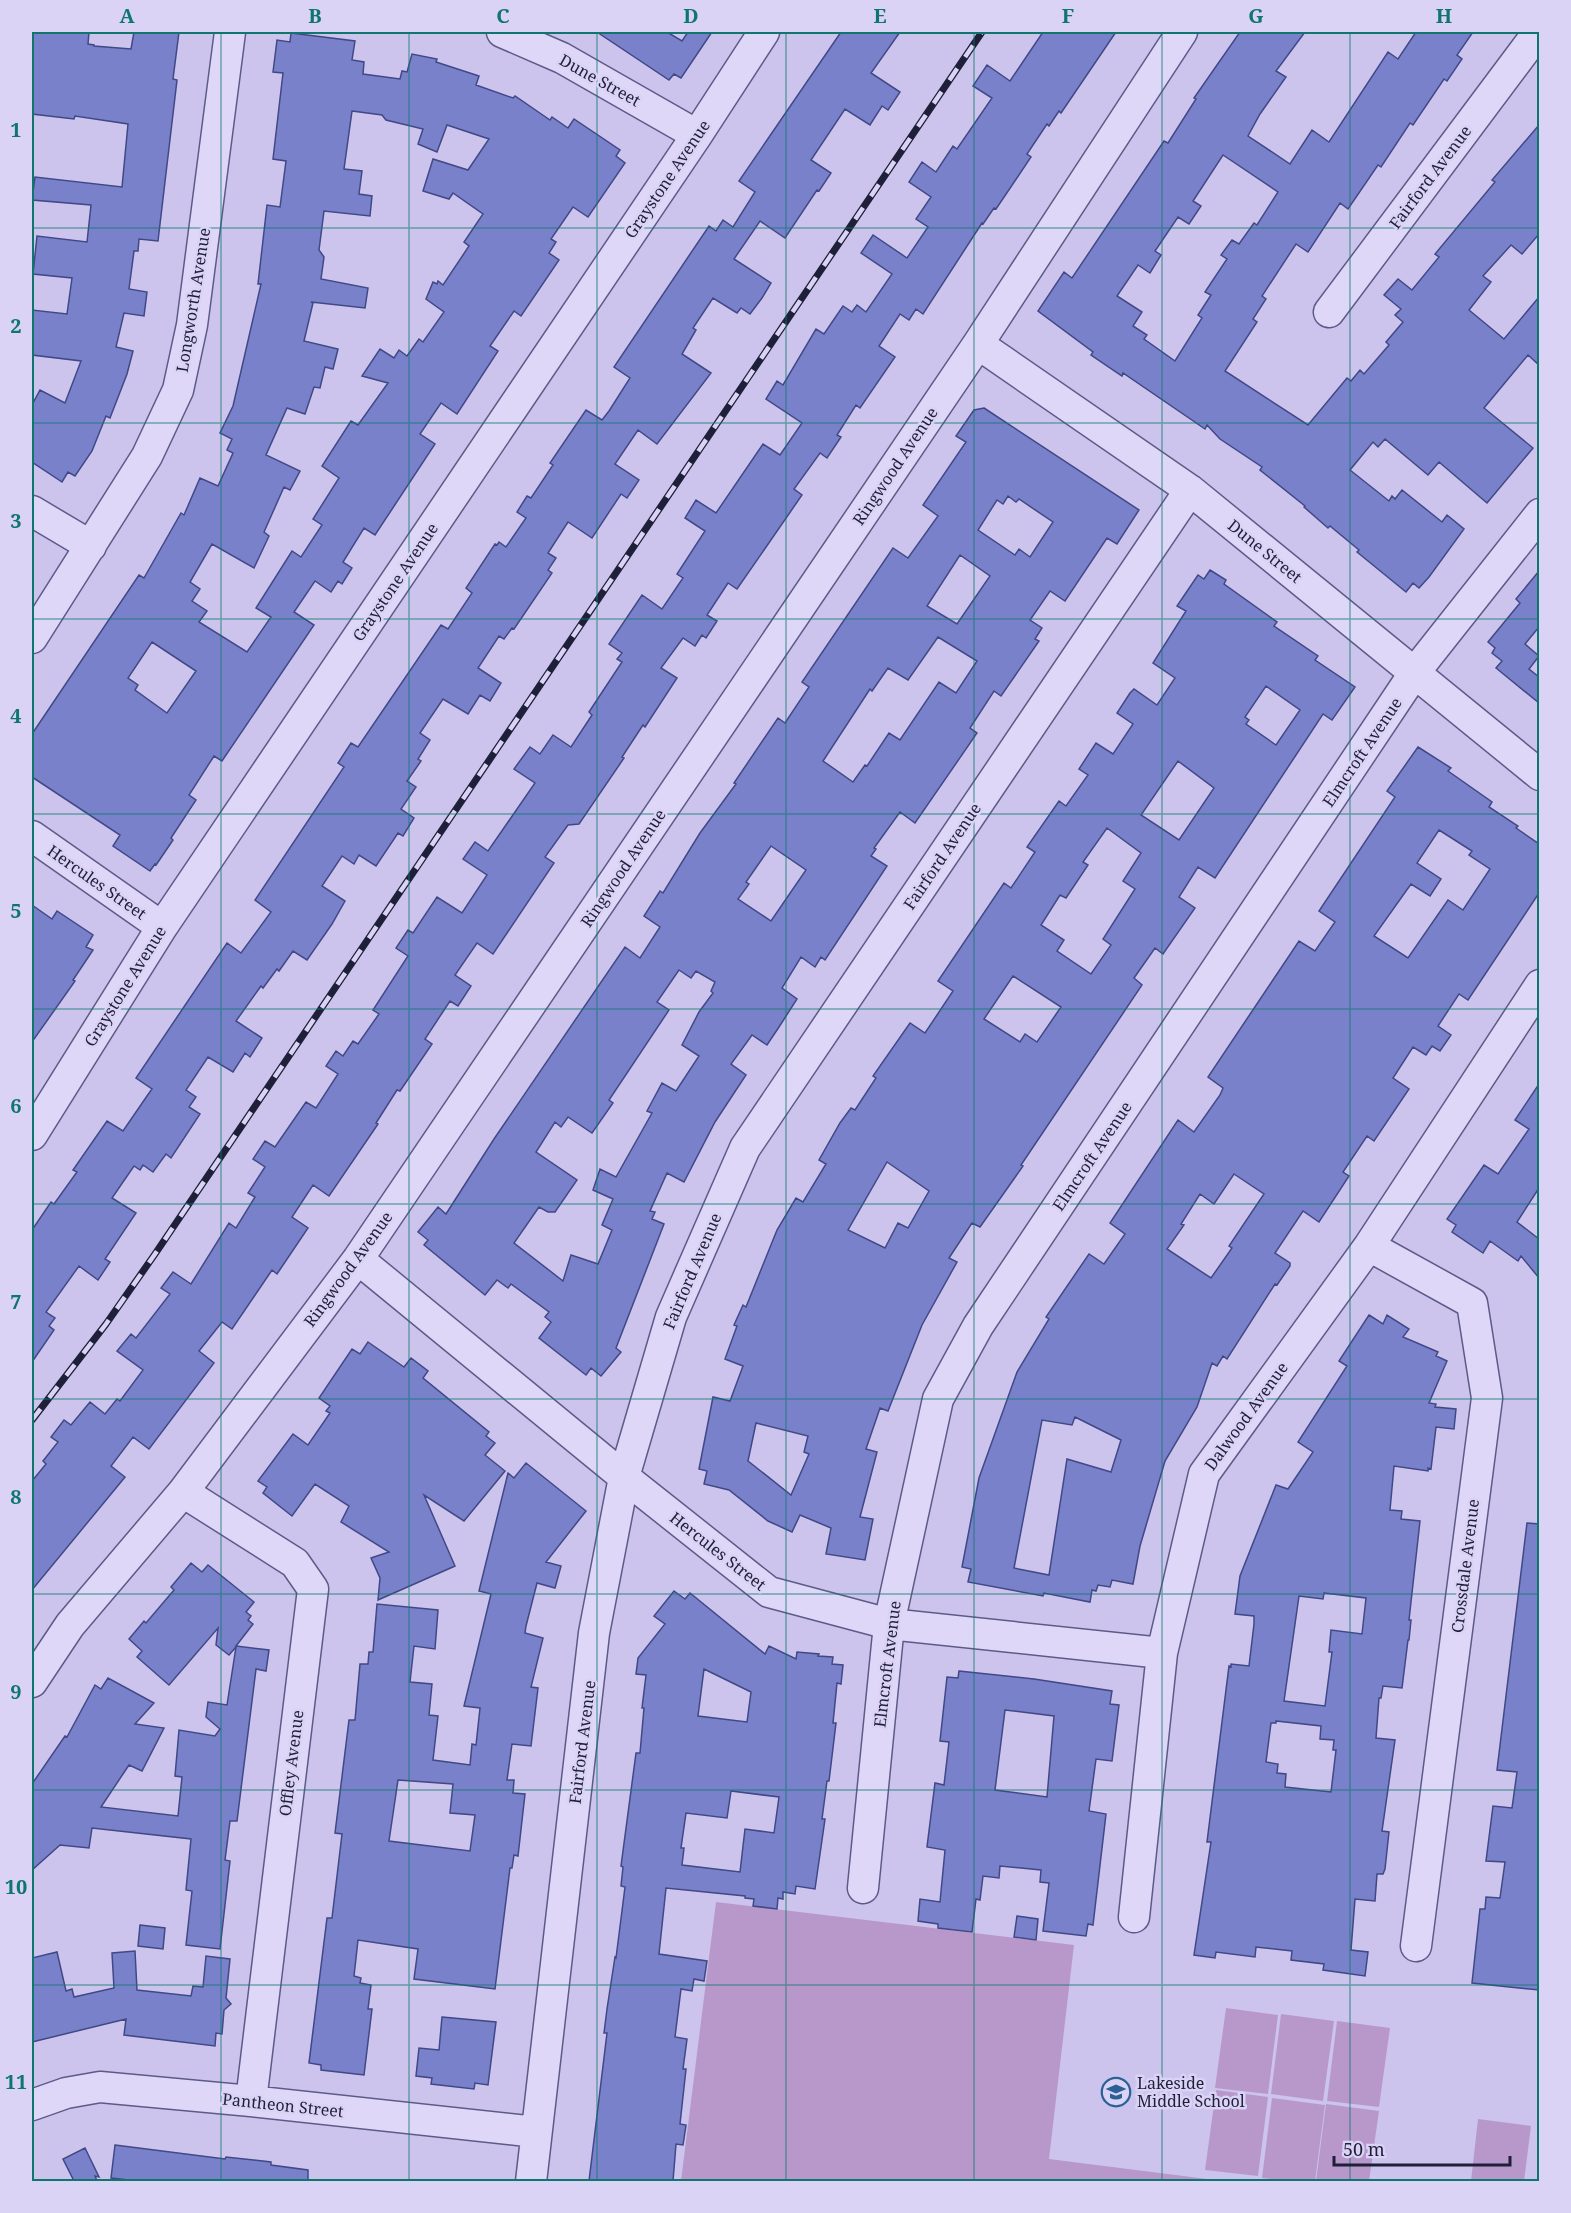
<svg xmlns="http://www.w3.org/2000/svg" width="1571" height="2213" font-family="'Noto Serif',serif">
<style>
.green{fill:#b898cb}
.building{fill:#7a81cb;stroke:#414886;stroke-width:1.5;fill-rule:evenodd}
.lines{fill:none;stroke-linecap:round;stroke-linejoin:round}
.minor-casing{stroke:#5c5b88;stroke-width:33}
.minor{stroke:#ded7f8;stroke-width:30}
.rail-casing{stroke:#1e1f38;stroke-width:7}
.rail{stroke:#dbd3f5;stroke-width:4.5;stroke-dasharray:14;stroke-linecap:butt}
.grid{fill:none;stroke:#0f766e;stroke-width:1.5;stroke-opacity:0.55}
.labels{text-anchor:middle;dominant-baseline:central;stroke-width:5;stroke-linejoin:round;paint-order:stroke}
.street-label{font-size:16px;fill:#1e1f38;stroke:#dbd3f5}
.poi-label{font-size:16px;fill:#1e1f38;stroke:#dbd3f5;text-anchor:start}
.neatline{fill:none;stroke:#0f766e;stroke-width:2}
.grid-label{font-size:20px;text-anchor:middle;font-weight:bold;fill:#0f766e}
</style>
<rect width="100%" height="100%" fill="#ccc4ed"/>
<path class="green" d="M716,1902L1074,1945L1049,2159L1223,2181H681Z
M1226,2008L1278,2015L1268,2094L1215,2088Z
M1281,2014L1334,2021L1323,2101L1271,2094Z
M1337,2021L1390,2028L1379,2107L1327,2101Z
M1216,2090L1268,2097L1258,2176L1205,2170Z
M1272,2098L1325,2105L1315,2181H1291L1262,2178Z
M1326,2104L1379,2111L1369,2181H1316Z
M1478,2119L1531,2126L1524,2181H1471Z"/>
<path class="building" d="M32,32H89L88,44L94,45V46L131,49L134,32H179L173,79L177,80L158,241L139,239L138,251H134L129,289L147,292L144,316L124,313L116,347L133,351L127,374L110,418L106,416L92,451L75,476L68,472L62,482L32,462V405L40,390L65,403L81,361L32,355V310L67,314L72,278L33,274L37,236L87,242L91,205L32,200L35,177L122,187L128,124L75,116L74,119L32,114Z
M597,32H667L682,41L688,32H712L681,78L674,74L669,80Z
M841,32H900L871,73L900,92L888,110L882,106L870,125L845,109L811,160L831,173L819,191L817,190L785,238L760,221L734,259L771,283L762,298L750,314L741,308L737,313L713,298L693,328L696,330L682,354L711,373L657,444L638,430L615,464L639,480L627,498L621,494L592,538L568,522L548,553L556,558L548,570L552,573L514,629L512,628L504,639L499,636L478,668L501,683L490,701L480,695L468,714L443,699L420,733L430,740L418,759L421,761L407,781L416,787L401,809L414,818L403,836L398,833L376,866L359,855L354,864L342,856L322,886L345,901L332,924L307,960L293,951L279,971L277,969L263,988L261,986L236,1021L262,1038L250,1057L245,1053L233,1072L208,1057L186,1090L196,1097L189,1107L200,1114L171,1158L166,1154L153,1172L143,1165L140,1170L134,1166L112,1198L136,1213L105,1259L110,1262L98,1280L79,1266L46,1312L55,1318L49,1326L54,1330L32,1362V1230L51,1202L54,1204L77,1172L73,1170L107,1121L123,1131L147,1096L152,1089L136,1078L227,943L241,953L271,912L255,900L344,767L338,763L351,743L358,747L441,625L448,629L472,593L466,588L495,544L497,545L499,542L506,547L526,518L517,512L527,496L531,498L553,465L550,463L586,410L602,420L609,411L630,378L614,367L709,226L716,231L723,220L733,227L755,192L739,181Z
M1043,32H1116L1061,113L1059,111L1049,126L1047,124L1027,154L1031,157L996,209L994,208L983,224L982,223L923,314L916,309L909,320L900,314L879,346L895,357L860,408L856,405L837,435L841,437L827,458L820,453L794,489L802,495L737,589L728,583L707,615L717,621L706,638L702,635L695,646L683,638L661,668L677,678L645,727L643,725L622,757L624,758L579,824L568,825L545,857L554,863L493,954L477,943L455,975L471,986L458,1006L450,1001L425,1039L432,1044L400,1091L397,1090L376,1123L378,1124L329,1196L313,1185L292,1217L308,1228L277,1274L272,1270L232,1329L222,1322L199,1351L214,1363L149,1449L133,1437L111,1466L125,1477L32,1590V1481L46,1464L43,1461L58,1442L51,1437L64,1420L71,1425L90,1402L105,1414L117,1399L120,1401L143,1370L117,1351L131,1334L136,1338L170,1294L161,1288L173,1272L191,1284L229,1223L236,1228L255,1197L248,1193L265,1167L253,1159L265,1141L275,1147L306,1102L316,1108L338,1074L326,1066L336,1051L343,1056L353,1041L358,1044L379,1014L373,1010L408,956L396,948L408,930L413,933L437,897L462,913L487,875L463,859L475,842L488,851L535,783L514,769L530,747L540,754L553,735L571,747L592,715L589,712L622,662L617,659L622,653L609,644L642,595L662,609L683,578L677,574L705,531L685,518L696,500L716,513L763,444L780,455L802,423L766,399L777,381L783,385L816,329L824,334L843,306L852,312L857,305L866,312L892,274L861,253L873,235L907,258L928,227L916,219L931,197L909,182L922,162L936,172L953,146L957,149L992,98L973,86L987,65L1010,81Z
M1240,32H1305L1276,71L1286,77L1260,114L1248,136L1290,164L1312,130L1329,142L1388,52L1398,59L1416,32H1473L1457,55L1462,59L1447,81L1444,79L1413,125L1410,123L1381,167L1378,165L1348,209L1340,203L1308,252L1296,244L1262,296L1266,299L1253,319L1257,322L1225,371L1308,425L1347,378L1351,381L1360,370L1364,374L1389,345L1386,342L1403,322L1395,315L1401,309L1384,295L1398,279L1412,290L1439,257L1435,254L1495,182L1492,180L1539,125V234L1522,254L1511,245L1483,276L1491,282L1469,310L1504,339L1539,297V365L1528,355L1484,408L1533,448L1487,503L1439,462L1428,475L1385,439L1378,447L1373,442L1350,470L1389,501L1392,496L1395,499L1402,490L1442,522L1447,515L1464,529L1429,577L1419,588L1413,583L1406,592L1357,552L1359,550L1330,526L1328,528L1304,507L1305,506L1260,470L1262,467L1220,439L1207,425L1205,429L1123,373L1122,376L1091,355L1093,352L1038,311L1064,272L1072,278L1164,141L1168,143L1196,99L1194,98ZM1223,155L1278,192L1257,225L1254,223L1239,244L1232,240L1221,255L1227,259L1205,292L1211,295L1198,315L1202,318L1175,361L1144,339L1147,335L1133,326L1142,312L1117,296L1138,265L1150,273L1161,255L1155,251L1178,217L1189,224L1201,206L1193,201Z
M291,33L355,41L352,60L364,62L363,74L400,79L402,71L407,72L412,54L437,59L436,62L479,76L476,85L513,98L515,96L550,120L552,117L568,128L574,119L620,150L616,156L625,163L588,217L573,207L551,239L556,242L549,253L559,260L521,316L514,311L490,346L498,351L457,414L441,403L420,434L435,444L375,535L364,528L343,562L352,568L342,584L338,581L331,592L315,581L294,612L314,625L222,761L214,756L189,795L196,800L171,838L173,840L156,865L155,864L150,871L113,846L120,835L32,777V734L139,575L144,578L181,513L184,515L200,478L218,486L233,453L227,450L232,439L220,433L233,406L261,284H258L267,205L280,207L286,161L273,159L283,73L273,72L277,40L290,42ZM352,111L382,115L386,120L423,129L418,144L437,152L447,125L489,139L468,170L433,159L423,191L449,199L453,193L483,214L464,242L469,246L443,285L438,281L437,284L433,282L426,299L444,312L423,342L419,339L407,356L399,350L394,358L380,349L362,376L388,383L358,425L351,421L322,466L339,478L313,519L322,525L301,557L292,551L256,608L271,617L247,652L199,622L207,611L192,601L200,589L190,582L212,544L254,568L269,536L264,532L284,487L290,490L300,471L266,455L287,408L305,414L314,387L320,388L325,367L333,369L338,349L304,341L313,303L311,302L365,308L368,288L321,279L324,257L319,250L324,211L370,216L372,196L359,194L362,171L344,169ZM152,642L196,671L167,713L135,690L138,685L128,678Z
M984,408L1139,510L1117,544L1107,538L1065,601L1050,591L1030,620L1042,628L1035,639L1039,641L1001,696L994,691L970,728L977,733L915,823L900,812L874,848L876,849L871,856L887,866L825,960L821,957L815,967L801,957L782,988L797,999L779,1027L767,1045L752,1035L731,1064L746,1075L715,1122L684,1182L667,1173L650,1211L655,1212L652,1219L664,1224L616,1348L621,1352L601,1376L591,1368L586,1375L539,1338L551,1322L545,1317L549,1312L511,1284L508,1288L497,1280L485,1295L424,1245L428,1240L418,1232L438,1207L446,1214L494,1139L625,947L640,958L660,927L644,916L660,891L663,893L700,833L736,784L734,783L778,718L785,723L809,687L802,682L893,548L908,558L938,516L923,505L966,442L956,436L974,410ZM1008,496L1016,502L1019,499L1053,522L1030,557L1019,549L1015,555L978,530L997,500L1003,504ZM960,555L990,576L957,624L927,606ZM938,637L977,661L956,693L939,682L900,740L889,733L867,766L865,765L853,782L823,761L870,689L872,691L888,668L908,680ZM771,846L806,870L771,921L738,899L749,884L746,882ZM679,970L691,978L696,971L715,982L711,991L713,993L699,1012L682,1045L699,1056L676,1091L662,1083L647,1111L652,1113L616,1177L600,1169L593,1190L613,1199L602,1225L612,1230L598,1264L571,1255L563,1281L514,1243L539,1207L548,1212H555L577,1180L536,1152L555,1122L561,1127L568,1117L592,1133L613,1103L609,1100L669,1010L657,1002Z
M1210,570L1226,580L1224,584L1277,622L1274,626L1318,656L1315,660L1355,687L1332,720L1323,714L1215,878L1198,867L1179,897L1195,908L1163,954L1155,948L1134,978L1142,985L1021,1165L1023,1166L980,1227L972,1223L949,1258L957,1262L922,1325L888,1411L880,1408L866,1449L877,1452L860,1517L873,1519L865,1560L826,1554L831,1528L800,1515L792,1532L768,1521L729,1490L704,1484L707,1471L699,1469L713,1397L730,1401L743,1366L725,1359L737,1326L734,1325L743,1305L746,1307L777,1230L796,1198L803,1202L826,1164L819,1160L840,1123L851,1108L855,1110L876,1078L873,1076L910,1023L925,1033L953,991L938,981L1004,883L1011,888L1035,852L1027,847L1059,801L1066,806L1088,775L1079,769L1096,743L1113,754L1133,724L1117,713L1130,693L1134,689L1157,705L1175,678L1153,663L1186,611L1177,606L1198,575L1204,579ZM1266,686L1300,710L1276,745L1246,724L1249,720L1245,717ZM1178,761L1214,788L1179,840L1141,815ZM1107,828L1141,853L1123,881L1135,889L1103,939L1111,945L1091,974L1057,951L1064,940L1041,925L1060,895L1066,898L1088,865L1083,862ZM1013,976L1061,1007L1037,1042L1025,1034L1020,1042L984,1019ZM887,1162L929,1191L908,1228L898,1223L885,1248L848,1230ZM756,1423L808,1436L804,1452L809,1454L791,1495L748,1461Z
M1539,571V627L1525,644L1539,656L1529,669L1539,677V703L1496,668L1502,661L1492,653L1495,648L1488,642L1520,603L1516,599Z
M1418,747L1451,768L1448,771L1492,802L1489,807L1518,826L1516,828L1539,844V893L1468,1000L1459,994L1438,1026L1451,1035L1440,1051L1432,1046L1426,1055L1413,1047L1393,1078L1409,1089L1374,1141L1367,1136L1343,1172L1349,1176L1319,1222L1303,1211L1275,1253L1290,1263V1266L1277,1285L1275,1284L1227,1359L1223,1356L1217,1366L1212,1363L1197,1407L1165,1461L1140,1546L1133,1584L1112,1580L1110,1587L1098,1585L1096,1591L1092,1590L1090,1602L1044,1593L1043,1596L968,1582L971,1569L962,1567L979,1478L1017,1372L1049,1319L1046,1317L1089,1254L1104,1264L1125,1234L1110,1223L1178,1120L1194,1132L1220,1095L1223,1088L1208,1077L1299,941L1315,951L1335,922L1319,911L1395,797L1387,791ZM1439,830L1472,851L1469,855L1490,869L1463,910L1448,900L1408,958L1374,936L1411,884L1430,896L1441,879L1417,863ZM1234,1174L1264,1194L1229,1246L1232,1248L1211,1278L1167,1249L1184,1225L1181,1224L1200,1194L1214,1204ZM1075,1417L1121,1440L1111,1472L1067,1459L1049,1575L1014,1568L1042,1420L1072,1425Z
M32,905L52,919L57,911L93,935L86,947L93,950L73,980L75,981L32,1042Z
M1539,1084V1188L1517,1222L1539,1239V1278L1521,1256L1518,1261L1490,1241L1483,1253L1452,1232L1456,1225L1447,1219L1484,1165L1498,1174L1529,1129L1515,1120Z
M1369,1315L1383,1324L1387,1315L1409,1329L1403,1337L1438,1352L1436,1356L1447,1361L1429,1403L1436,1404L1435,1407L1456,1409L1454,1429L1436,1427L1431,1469L1428,1468V1471L1394,1466L1390,1510L1402,1511L1401,1519L1420,1521L1409,1620H1411L1409,1640H1408L1402,1688L1383,1686L1381,1698H1379L1376,1738L1395,1740L1382,1831L1389,1832L1385,1869L1383,1874H1377L1375,1901L1355,1899L1351,1950L1368,1952L1365,1976L1323,1970L1324,1964L1291,1960L1292,1951L1256,1947L1255,1957L1216,1952L1215,1958L1194,1955L1211,1842H1207L1229,1666L1231,1667V1664L1249,1666L1254,1624V1616L1235,1614L1240,1576L1276,1485L1288,1489L1313,1452L1298,1442L1347,1366L1339,1361ZM1324,1593L1366,1598L1362,1634L1331,1630L1329,1652H1332L1325,1706L1284,1701L1299,1596L1323,1599ZM1276,1721L1321,1726L1320,1739L1334,1740L1333,1750H1336L1331,1792L1285,1787L1286,1774L1277,1773L1278,1764L1266,1762L1271,1723H1276Z
M368,1342L404,1367L411,1358L428,1371L423,1378L489,1432L486,1436L495,1443L485,1455L505,1471L464,1521L424,1495L455,1566L378,1600L380,1578L371,1558L389,1552L341,1522L349,1506L315,1484L292,1516L263,1493L267,1487L258,1481L293,1434L308,1445L330,1413L326,1411L330,1406L319,1398L352,1349L360,1354Z
M526,1463L586,1511L546,1562L561,1566L555,1588L537,1583L526,1626L525,1633L543,1638L531,1687L538,1688L531,1746L512,1744L507,1780H514L513,1793L525,1794L518,1856L514,1855L512,1868H510L495,1989L414,1979L418,1949L358,1940L354,1976L361,1978L360,1983L371,1985L368,2009H372L364,2075L321,2070V2065L309,2063L327,1918H332L342,1834L335,1833L349,1720H355L360,1664H368L369,1652H373L377,1604L438,1610L435,1649L414,1646L410,1682L432,1684L429,1715L438,1716L433,1760L470,1765L472,1744L476,1745L480,1708L464,1706L491,1594L479,1591L508,1473L514,1478ZM398,1780L453,1784L450,1813L475,1815L470,1851L389,1841Z
M1527,1523L1539,1524V1990L1472,1983L1480,1909H1485L1486,1897L1500,1898L1505,1862L1486,1861L1493,1806L1512,1808L1517,1772L1497,1770Z
M191,1563L202,1572L208,1565L254,1602L246,1612L251,1616L248,1620L253,1624L236,1646L269,1650L266,1671L256,1669L237,1821H230L225,1860L230,1861L220,1949L186,1945L192,1891L186,1890L191,1839L92,1828L89,1848L60,1845L32,1870V1784L65,1736L67,1737L95,1685L101,1689L108,1678L154,1703L135,1724L164,1728L142,1771L129,1765L101,1807L178,1816L182,1777L175,1776L179,1730L215,1736L220,1729L206,1717L208,1702L227,1705L236,1647L229,1655L216,1645L218,1628L169,1685L137,1657L142,1651L129,1639L144,1621L146,1623L174,1590L171,1587Z
M674,1591L685,1599L690,1593L765,1654L769,1646L796,1659L797,1652L819,1654L818,1656L833,1657L832,1664L843,1665L841,1684L837,1683L833,1723H836L829,1781H827L822,1819H825L815,1889L796,1886L795,1894L783,1892V1899L778,1898L777,1909L753,1906L754,1899L745,1898V1896L666,1888L659,1954L707,1961L704,1981L694,1979L692,1991L681,1989L675,2037L687,2039L683,2069H686L680,2124L686,2125L683,2145L676,2144L673,2181H589L607,2033H604L607,2009L615,1957L616,1958L625,1887L621,1886L623,1867L621,1866L636,1753H640L644,1708H642L646,1675L636,1674L638,1658L665,1624L654,1616ZM704,1669L751,1692L747,1722L698,1716ZM731,1791L779,1797L774,1833L745,1829L740,1872L682,1865L684,1848H681L686,1813L727,1818Z
M959,1671L1034,1679L1112,1691L1110,1704L1119,1705L1112,1761L1096,1759L1089,1811L1106,1814L1093,1925L1088,1924L1086,1936L1043,1931L1049,1883L1040,1882L1041,1870L1000,1866L999,1878L983,1876L980,1900L976,1899L972,1932L938,1928V1924L918,1921L920,1899L940,1902L945,1850L927,1847L935,1783L944,1785L949,1742L940,1741L947,1677L958,1678ZM1005,1710L1054,1716L1047,1797L995,1790Z
M1017,1916L1038,1919L1036,1940L1014,1937Z
M140,1925L165,1928L163,1949L138,1946Z
M135,1951L137,1990L191,1996L193,1986L203,1987L206,1956L230,1959L226,1998L231,2004L224,2010L222,2034L216,2033L215,2046L124,2035L126,2019L32,2042V1958L57,1952L66,1991L72,1989L74,1997L114,1988L112,1953Z
M442,2017L496,2022L488,2085L475,2083L474,2089L431,2084L432,2078L416,2076L419,2048L439,2050Z
M115,2145L225,2159L226,2157L271,2162V2165L308,2170V2181H138L111,2178Z
M85,2148L99,2177L95,2176L97,2181H74L63,2159Z"/>
<g class="lines">
<g class="minor-casing">
<path id="minor" d="M502,32L562,58L697,135
M1329,312L1531,42
M978,344L1190,490L1540,775
M32,511L91,546
M32,638L147,456L178,390L192,325L230,32
M32,836L162,927
M32,1135L162,927L697,135L764,32
M1369,1246L1472,1303L1487,1398L1416,1946
M358,1259L624,1477L769,1592L889,1624L1162,1653
M183,1492L295,1563L313,1589L251,2101
M32,1682L70,1625L183,1492L358,1259L978,344L1182,32
M863,1888L889,1624L938,1399L978,1326L1415,672L1540,514
M1134,1917L1162,1653L1204,1474L1369,1246L1540,985
M32,2105L66,2093L100,2087L251,2101L536,2132
M531,2182L594,1633L624,1477L671,1317L745,1148L1190,490"/>
</g>
<use href="#minor" class="minor"/>
<g class="rail-casing">
<path id="rail" d="M32,1420L106,1324L155,1254L982,32"/>
</g>
<use href="#rail" class="rail"/>
</g>
<path class="grid" d="M221,32V2182M409,32V2182M597,32V2182M786,32V2182M974,32V2182M1162,32V2182M1350,32V2182M32,228H1540M32,423H1540M32,619H1540M32,814H1540M32,1009H1540M32,1204H1540M32,1399H1540M32,1594H1540M32,1790H1540M32,1985H1540"/>
<defs>
<g id="school-ring" transform="scale(1.5)"><circle r="9.5" fill="#dbd3f5" stroke="#2c6196" stroke-width="1.5"/><path d="M0-5L7-2L0 1L-7-2ZM-4 1L0 2.5L4 1V4Q0 6-4 4Z" fill="#2c6196"/></g>
</defs>
<g fill-rule="evenodd">
<use href="#school-ring" x="1116" y="2092"/>
</g>
<g class="labels">
<g class="street-label">
<text transform="translate(600 80) rotate(29)">Dune Street</text>
<text transform="translate(1430 177) rotate(-53)">Fairford Avenue</text>
<text transform="translate(667 179) rotate(-56)">Graystone Avenue</text>
<text transform="translate(193 300) rotate(-81)">Longworth Avenue</text>
<text transform="translate(895 466) rotate(-56)">Ringwood Avenue</text>
<text transform="translate(1265 551) rotate(39)">Dune Street</text>
<text transform="translate(395 582) rotate(-56)">Graystone Avenue</text>
<text transform="translate(1362 752) rotate(-56)">Elmcroft Avenue</text>
<text transform="translate(942 856) rotate(-56)">Fairford Avenue</text>
<text transform="translate(623 868) rotate(-56)">Ringwood Avenue</text>
<text transform="translate(97 882) rotate(35)">Hercules Street</text>
<text transform="translate(125 986) rotate(-58)">Graystone Avenue</text>
<text transform="translate(1092 1156) rotate(-56)">Elmcroft Avenue</text>
<text transform="translate(348 1269) rotate(-54)">Ringwood Avenue</text>
<text transform="translate(692 1271) rotate(-67)">Fairford Avenue</text>
<text transform="translate(1246 1416) rotate(-54)">Dalwood Avenue</text>
<text transform="translate(718 1551) rotate(38)">Hercules Street</text>
<text transform="translate(1465 1566) rotate(-83)">Crossdale Avenue</text>
<text transform="translate(887 1664) rotate(-83)">Elmcroft Avenue</text>
<text transform="translate(582 1742) rotate(-83)">Fairford Avenue</text>
<text transform="translate(291 1763) rotate(-83)">Offley Avenue</text>
<text transform="translate(283 2105) rotate(6)">Pantheon Street</text>
</g>
<g class="poi-label">
<text x="1137" y="2083">Lakeside<tspan x="1137" dy="18">Middle School</tspan></text>
</g>
</g>
<rect width="1571" height="2213" fill="none" stroke="#dbd3f5" stroke-width="66"/>
<path d="M1334 2156v9h176v-9" fill="none" stroke="#1e1f38" stroke-width="3"/>
<text x="1343" y="2156" font-size="18" fill="#1e1f38" stroke="#dbd3f5" stroke-width="4.5" paint-order="stroke">50 m</text>
<rect x="33" y="33" width="1505" height="2147" class="neatline"/>
<g class="grid-label">
<text x="127" y="23">A</text>
<text x="315" y="23">B</text>
<text x="503" y="23">C</text>
<text x="691" y="23">D</text>
<text x="880" y="23">E</text>
<text x="1068" y="23">F</text>
<text x="1256" y="23">G</text>
<text x="1444" y="23">H</text>
<text x="16" y="137">1</text>
<text x="16" y="333">2</text>
<text x="16" y="528">3</text>
<text x="16" y="723">4</text>
<text x="16" y="918">5</text>
<text x="16" y="1113">6</text>
<text x="16" y="1309">7</text>
<text x="16" y="1504">8</text>
<text x="16" y="1699">9</text>
<text x="16" y="1894">10</text>
<text x="16" y="2089">11</text>
</g>
</svg>
